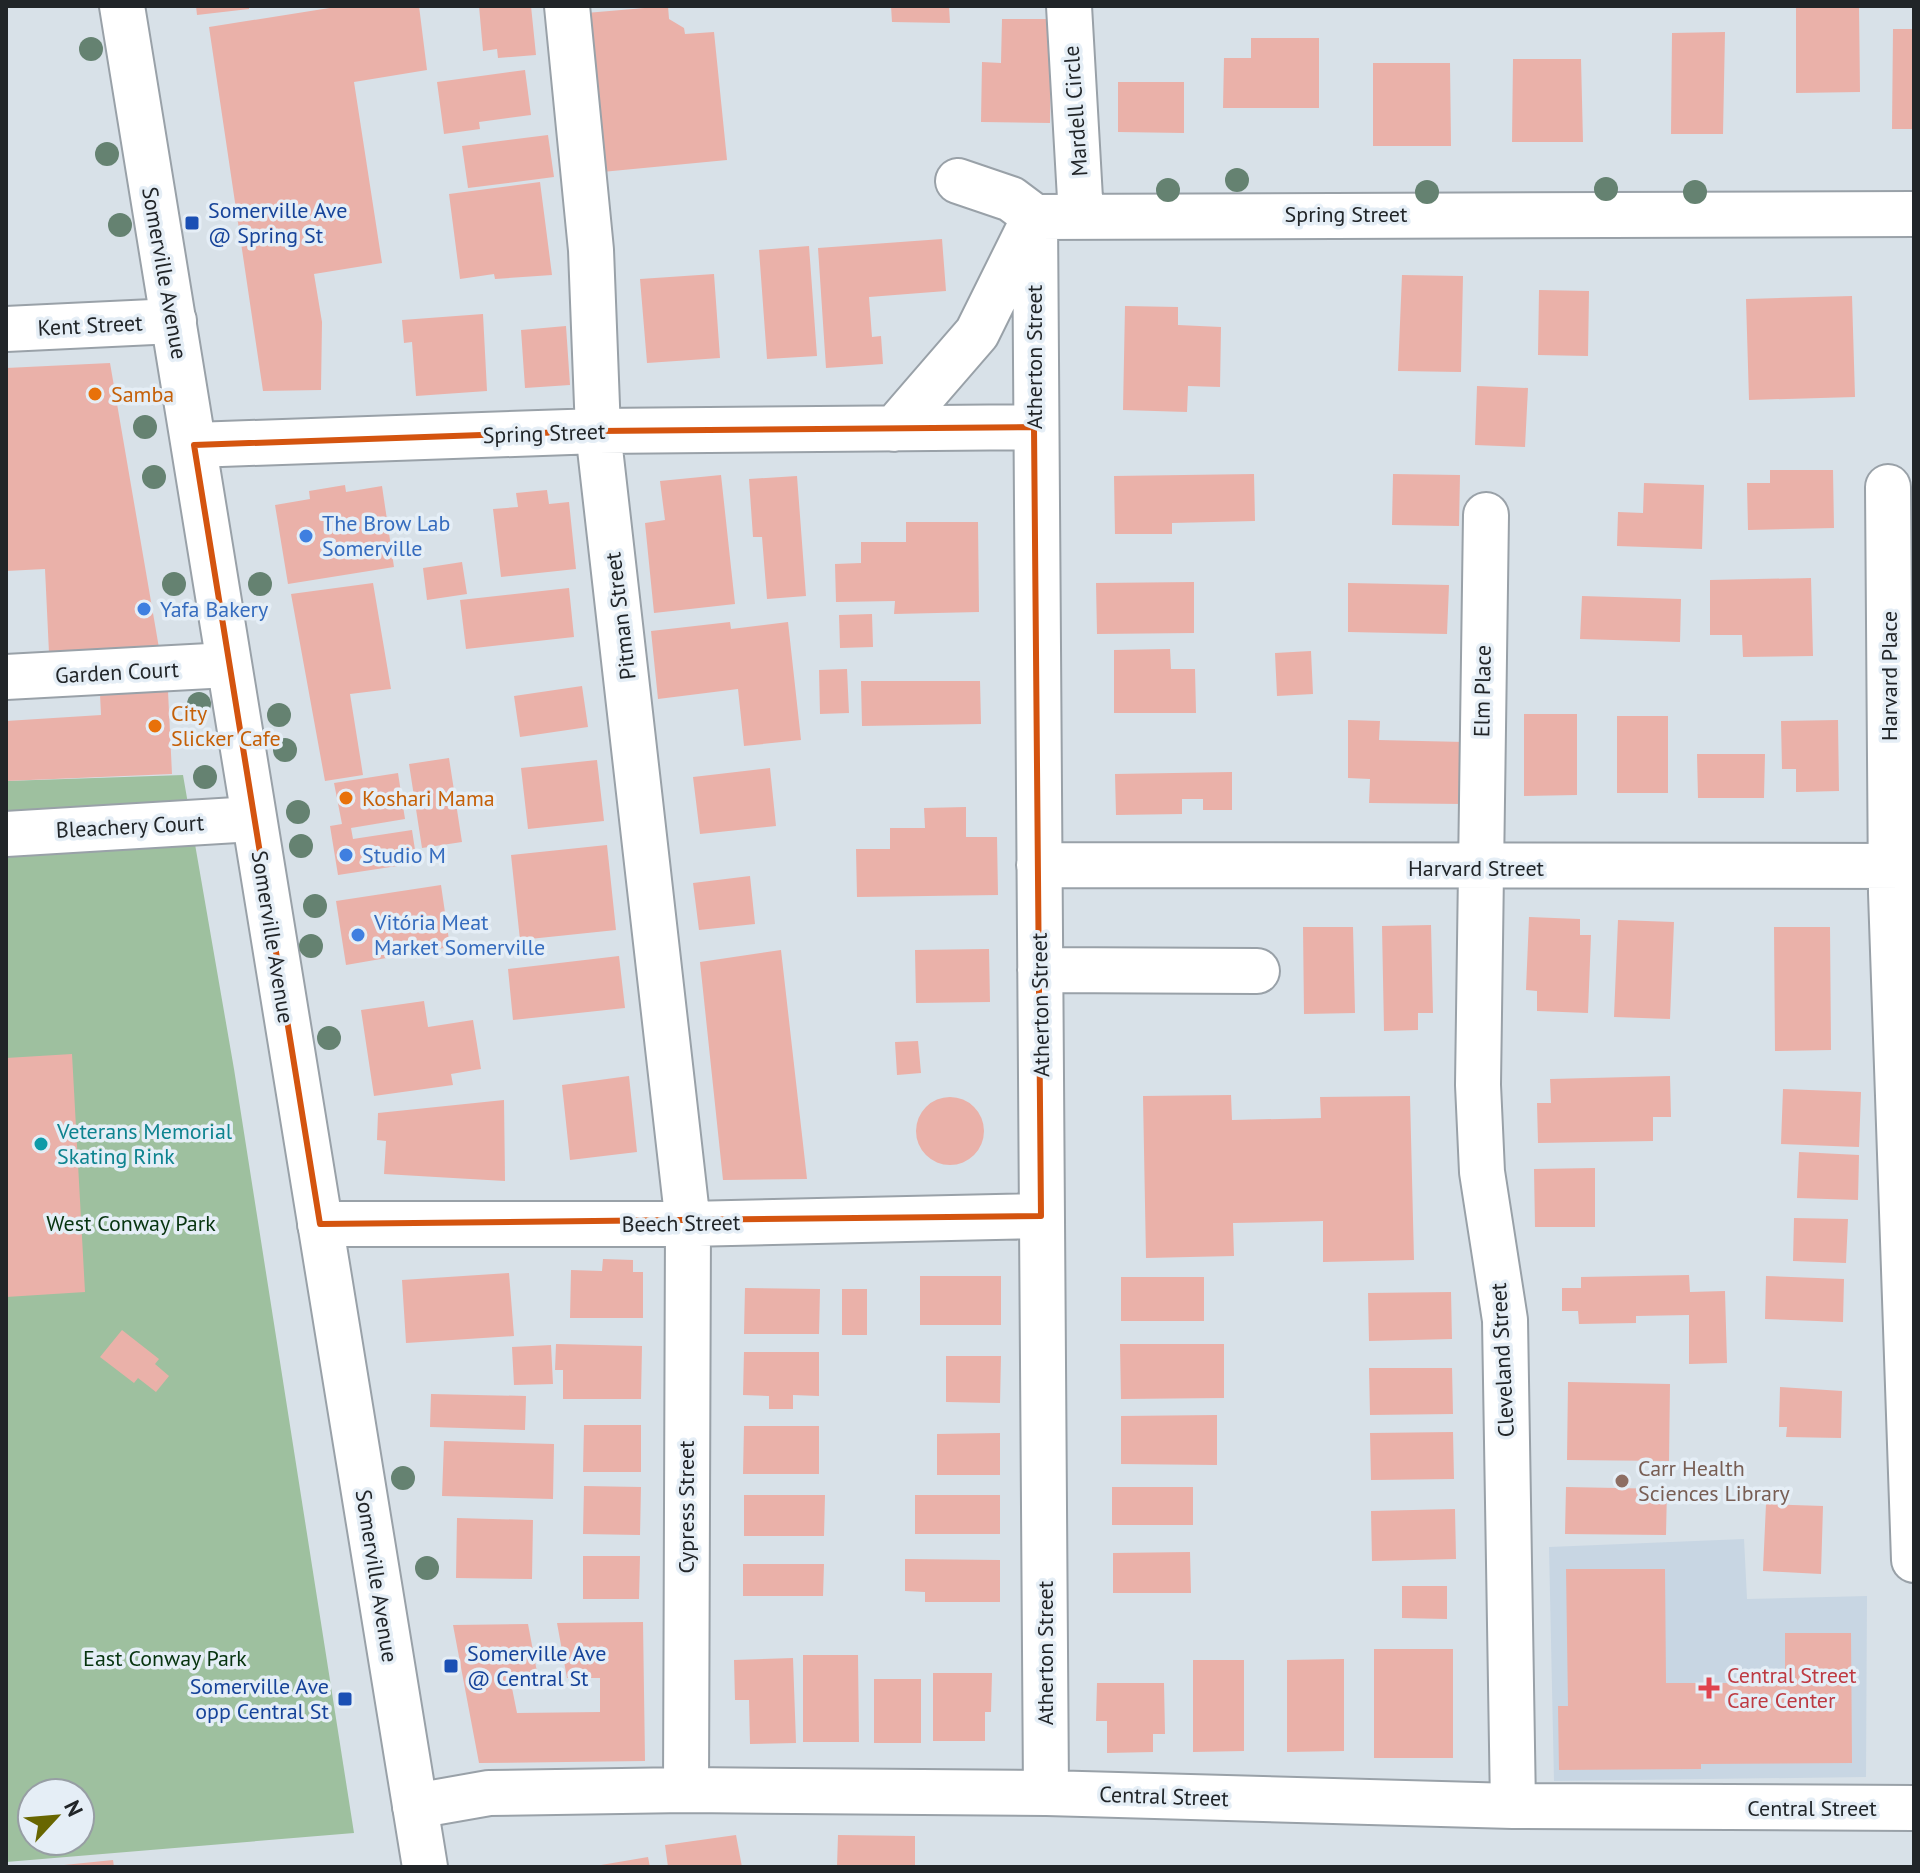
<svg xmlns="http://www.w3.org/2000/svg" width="1920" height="1873" font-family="'PT Sans',sans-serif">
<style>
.built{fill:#c8d6e3}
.green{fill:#9ec09f;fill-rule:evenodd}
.building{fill:#eab1a9}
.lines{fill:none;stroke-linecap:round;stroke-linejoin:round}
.minor-casing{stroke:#99a1a8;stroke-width:48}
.major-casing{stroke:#99a1a8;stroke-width:48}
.minor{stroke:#fff;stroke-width:44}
.major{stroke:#fff;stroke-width:44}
.tree{fill:#658271}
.marked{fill:none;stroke:#d4540f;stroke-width:6;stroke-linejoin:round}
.transit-dot{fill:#1a4fb4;stroke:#e5eef6;stroke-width:3}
.food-dot{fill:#e8710a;stroke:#e5eef6;stroke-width:3}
.shop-dot{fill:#3f7fe0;stroke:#e5eef6;stroke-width:3}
.culture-dot{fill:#0f9aa8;stroke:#e5eef6;stroke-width:3}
.education-dot{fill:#8d6e63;stroke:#e5eef6;stroke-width:3}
.health-dot{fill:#e0444e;stroke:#e5eef6;stroke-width:3}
.labels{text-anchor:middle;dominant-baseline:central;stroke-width:7;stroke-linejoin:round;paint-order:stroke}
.street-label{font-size:22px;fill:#212528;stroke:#e5eef6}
.transit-label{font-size:22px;fill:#164399;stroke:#e5eef6;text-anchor:start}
.food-label{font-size:22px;fill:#c56008;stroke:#e5eef6;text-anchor:start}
.shop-label{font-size:22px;fill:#366cbe;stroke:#e5eef6;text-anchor:start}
.culture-label{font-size:22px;fill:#0d838f;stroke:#e5eef6;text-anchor:start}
.park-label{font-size:22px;fill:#07340f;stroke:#e5eef6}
.education-label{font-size:22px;fill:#785e54;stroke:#e5eef6;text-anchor:start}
.health-label{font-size:22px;fill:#be3a42;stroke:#e5eef6;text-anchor:start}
</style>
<rect width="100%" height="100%" fill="#d8e1e8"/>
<path class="built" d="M1744,1539L1747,1599L1867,1596L1866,1777L1554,1781L1549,1547Z"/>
<path class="green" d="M183,775L234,1069L354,1833L6,1862V781ZM32,1793H80V1841H32Z"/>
<path class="building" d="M196,6H249V9L197,15Z
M342,6H419L427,70L354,82L382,263L314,274L322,322L321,390L263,391L209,27Z
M479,6H531L536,55L498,58L497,49L483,51Z
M668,6L669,19L684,28L685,34L714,32L727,160L602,172L586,13Z
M891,6H949L950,23L892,22Z
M1796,6H1859L1860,92L1796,93Z
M1002,19H1052L1050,123L981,122L982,62L1001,63Z
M1893,29H1914V129H1892Z
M1725,32L1723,134H1671L1672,33Z
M1251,38H1319V108H1223L1224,58H1251Z
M1513,59H1581L1583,142H1512Z
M1373,63H1450L1451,146H1373Z
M525,70L531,115L479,122L480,129L444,134L437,82Z
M1118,82H1184V133L1118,132Z
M548,135L554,177L468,188L462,146Z
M540,182L552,275L495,279L494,274L460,279L449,194Z
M942,239L946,291L869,297L872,337L881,336L883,364L826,368L818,248Z
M809,246L817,356L767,359L759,250Z
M714,274L720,358L647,363L640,279Z
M1402,275L1463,276L1461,372L1398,371Z
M1539,290L1589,291L1588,356L1538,355Z
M1852,296L1855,397L1749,400L1746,299Z
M1125,306L1178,307V325L1221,327L1220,387L1188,386L1187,412L1123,410Z
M483,314L487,391L416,396L412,342L404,343L402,320Z
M566,326L570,385L525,388L521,330Z
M110,363L159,648L49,653L45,569L6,571V368Z
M1477,386L1528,388L1525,447L1475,445Z
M1770,470H1833L1834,528L1748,530L1747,483H1770Z
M1254,474L1255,521L1172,523V534H1115L1114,476Z
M1393,474L1460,475L1459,526L1392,525Z
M721,475L735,604L654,613L645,523L665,520L660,481Z
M797,476L806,596L767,599L762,537H753L749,479Z
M1644,483L1704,485L1702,549L1617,546L1618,512L1643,513Z
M345,485L346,492L382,486L394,567L288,584L275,505L310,499L309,491Z
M547,490L549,504L569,502L576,569L501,577L493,509L518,507L516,493Z
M906,522H978L979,612L894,614L895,601L836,602L835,564L861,563V542H906Z
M462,562L467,594L427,600L423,568Z
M1811,578L1813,656L1743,657L1742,635H1710V580Z
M1194,582V633L1097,634L1096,583Z
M373,583L391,689L350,694L363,775L325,781L291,594Z
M1348,583L1449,585L1447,634L1348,632Z
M569,588L574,637L466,649L460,600Z
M1582,596L1681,599L1680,642L1580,639Z
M872,614L873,647L840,648L839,615Z
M730,622L731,629L788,622L801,740L744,746L738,689L658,699L651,631Z
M1170,649L1171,669H1195L1196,713H1114V650Z
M1311,651L1313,694L1277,696L1275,653Z
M847,669L849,713L820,714L819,670Z
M861,681H980L981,724L862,726Z
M582,686L588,727L520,737L514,696Z
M168,691L172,774L6,781V721L101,715L100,694Z
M1524,714H1577V795L1524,796Z
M1617,716H1668V793H1617Z
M1348,720L1380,721L1379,740L1464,742L1463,804L1369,803L1370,779L1348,778Z
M1838,720L1839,791L1796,792V769H1782L1781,721Z
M1697,754H1765L1764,798H1698Z
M449,758L462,842L422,848L409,764Z
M597,760L604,821L528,829L521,768Z
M770,768L776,826L700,834L693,777Z
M1232,772V810H1203V799H1182V814L1116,815L1115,774Z
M398,773L405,819L351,828L353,839L412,830L417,863L338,875L330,826L342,824L334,783Z
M966,807V837H997L998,895L857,897L856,849H890V828H925L924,808Z
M607,845L616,930L520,940L511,855Z
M750,876L755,924L699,930L693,883Z
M441,885L450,947L346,965L336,901Z
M1529,917L1580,919V935H1591L1588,1013L1537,1011V991L1526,990Z
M1618,920L1674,922L1670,1019L1614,1017Z
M1431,925L1433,1013H1418V1030L1384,1031L1382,926Z
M1303,927H1353L1355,1013L1304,1014Z
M1774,927H1830L1831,1050L1775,1051Z
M989,949L990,1002L916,1003L915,950Z
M781,950L807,1179L723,1180L700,962Z
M619,956L625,1008L513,1020L508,969Z
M424,1001L428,1027L473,1020L481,1069L451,1074L453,1085L374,1096L361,1010Z
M918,1041L921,1073L897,1075L895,1042Z
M72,1054L85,1292L6,1297V1058Z
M629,1076L637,1152L570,1160L562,1085Z
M1670,1076L1671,1117H1653V1141L1538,1143L1537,1103H1551L1550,1079Z
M1783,1089L1861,1092L1859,1147L1781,1144Z
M1231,1095L1232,1120L1321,1118L1320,1097L1410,1096L1414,1260L1323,1262V1221L1233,1223L1234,1256L1146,1258L1143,1096Z
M916 1131a34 34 0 1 1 68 0a34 34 0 1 1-68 0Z
M504,1100L505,1181L384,1174L386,1141L377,1140L378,1113Z
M1799,1152L1859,1155L1858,1200L1797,1198Z
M1595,1168V1227H1535L1534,1169Z
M1794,1218L1848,1219L1846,1263L1793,1261Z
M603,1259L633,1260V1272H643V1318H570L571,1270L602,1271Z
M509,1273L514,1336L406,1343L402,1280Z
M1689,1275L1690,1292L1725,1291L1727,1363L1689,1364V1315L1636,1316V1323L1579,1324L1578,1311H1562V1288H1581V1277Z
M920,1276H1001V1325H920Z
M1766,1276L1844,1279L1843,1322L1765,1319Z
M1121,1277H1204V1321H1121Z
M745,1288L820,1289L819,1334H744Z
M842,1289H867V1335H842Z
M1451,1292L1452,1339L1369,1341L1368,1293Z
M122,1330L159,1359L155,1364L169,1376L156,1392L138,1378L134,1383L100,1357Z
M556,1344L642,1346L641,1399H563V1370H555Z
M1120,1344H1224V1398L1121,1399Z
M551,1345L553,1384L514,1385L512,1347Z
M744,1352H819V1396L793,1395V1409H769V1396L743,1395Z
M946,1356H1001L1000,1403L946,1402Z
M1369,1368H1452L1453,1414L1370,1415Z
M1568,1382L1670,1384L1669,1461L1567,1460Z
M1780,1387L1842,1391L1841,1438L1786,1437L1787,1427H1779Z
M431,1394L526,1396L525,1430L430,1427Z
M1217,1415V1465L1121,1464V1416Z
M584,1425H641V1472H583Z
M744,1426H819V1474H743Z
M1453,1432L1454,1479L1371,1480L1370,1433Z
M1000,1433V1475H937V1434Z
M444,1441L554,1444L553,1499L442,1496Z
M584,1486L641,1487L640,1535L583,1534Z
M1112,1487H1193V1525H1112Z
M1566,1487L1667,1489L1666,1535L1565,1534Z
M744,1495H825L824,1536H744Z
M915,1495H1000V1534H915Z
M1766,1504L1823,1506L1821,1574L1763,1571Z
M1455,1509L1456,1559L1372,1561L1371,1511Z
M457,1518L533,1520L532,1579L456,1578Z
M1190,1552L1191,1593H1113V1553Z
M583,1556H640L639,1599H583Z
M905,1559L1000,1560V1602H925V1592L905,1591Z
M743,1564H824L823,1596H743Z
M1566,1569H1665L1666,1683H1785V1633H1851L1852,1763L1701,1764V1769L1559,1770L1558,1706H1568Z
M1402,1586H1447V1619L1402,1618Z
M643,1622L645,1761L479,1763L453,1625L528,1624L540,1688H512L517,1713L600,1712V1678H567L557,1623Z
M1374,1649H1453V1758H1374Z
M803,1655H858L859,1742H803Z
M793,1658L796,1743L750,1744L749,1700H735L734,1660Z
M1344,1659V1751L1287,1752V1660Z
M1193,1660H1244V1751L1193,1752Z
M933,1673H992L991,1712H985V1741H933Z
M874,1679H921V1743H874Z
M1097,1683H1164L1165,1734H1153V1752L1107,1753V1721H1096Z
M736,1835L742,1867H668L665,1845Z
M838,1835L915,1836V1867H837Z
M648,1857L650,1867H601V1865Z
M113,1860L114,1867H64V1865Z"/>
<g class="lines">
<g class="minor-casing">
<path id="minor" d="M567,6L591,250L598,431L688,1224L686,1790
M1069,6L1081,216
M958,181L1011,199L1035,217
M1035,217L1046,1793
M1035,217L1914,214
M6,329L174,321
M894,429L977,333L1030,226
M194,445L598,431L1034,427
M1888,487L1891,893L1914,1560
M1486,515L1478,1085L1482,1172L1505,1320L1513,1806
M6,677L228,665
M6,834L253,819
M1039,865L1914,866
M1040,970L1257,971
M320,1224H688L1041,1216
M415,1806L489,1793L686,1790L1046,1793L1513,1806L1914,1808"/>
</g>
<g class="major-casing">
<path id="major" d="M122,6L425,1867"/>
</g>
<use href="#minor" class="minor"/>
<use href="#major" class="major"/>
</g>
<g class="tree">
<circle cx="91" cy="49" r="12"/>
<circle cx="107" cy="154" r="12"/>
<circle cx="1237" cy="180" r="12"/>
<circle cx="1606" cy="189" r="12"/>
<circle cx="1168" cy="190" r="12"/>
<circle cx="1427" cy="192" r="12"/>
<circle cx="1695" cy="192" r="12"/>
<circle cx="120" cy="225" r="12"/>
<circle cx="145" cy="427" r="12"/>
<circle cx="154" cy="477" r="12"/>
<circle cx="174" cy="584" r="12"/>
<circle cx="260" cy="584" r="12"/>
<circle cx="199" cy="704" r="12"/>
<circle cx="279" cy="715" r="12"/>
<circle cx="285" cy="750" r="12"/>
<circle cx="205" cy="777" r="12"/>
<circle cx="298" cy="812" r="12"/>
<circle cx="301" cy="846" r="12"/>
<circle cx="315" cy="906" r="12"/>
<circle cx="311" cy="946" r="12"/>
<circle cx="329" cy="1038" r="12"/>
<circle cx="403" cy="1478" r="12"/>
<circle cx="427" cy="1568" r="12"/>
</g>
<path class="marked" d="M1034,427L1041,1216L320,1224L194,445L598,431Z"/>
<g class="transit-dot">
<rect x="184" y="215" width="16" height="16" rx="4"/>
<rect x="443" y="1658" width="16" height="16" rx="4"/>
<rect x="337" y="1691" width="16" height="16" rx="4"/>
</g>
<g class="food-dot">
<circle cx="95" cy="394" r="8"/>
<circle cx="155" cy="726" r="8"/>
<circle cx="346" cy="798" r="8"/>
</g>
<g class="shop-dot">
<circle cx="306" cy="536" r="8"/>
<circle cx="144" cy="609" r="8"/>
<circle cx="346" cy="855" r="8"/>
<circle cx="358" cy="935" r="8"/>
</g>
<circle class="culture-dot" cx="41" cy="1144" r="8"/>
<circle class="education-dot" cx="1622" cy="1481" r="8"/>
<path class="health-dot" d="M1705 1676h8v8h8v8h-8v8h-8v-8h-8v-8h8z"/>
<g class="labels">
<g class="street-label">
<text transform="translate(1075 111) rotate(-94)">Mardell Circle</text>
<text x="1346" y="214">Spring Street</text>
<text transform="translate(165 273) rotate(80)">Somerville Avenue</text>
<text transform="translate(90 325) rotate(-3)">Kent Street</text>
<text transform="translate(1034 357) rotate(-90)">Atherton Street</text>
<text transform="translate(544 433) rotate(-2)">Spring Street</text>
<text transform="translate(620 616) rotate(-97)">Pitman Street</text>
<text transform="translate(117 672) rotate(-3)">Garden Court</text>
<text transform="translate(1889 676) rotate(-90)">Harvard Place</text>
<text transform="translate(1482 691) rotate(-89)">Elm Place</text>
<text transform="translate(130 826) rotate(-3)">Bleachery Court</text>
<text x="1476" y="868">Harvard Street</text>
<text transform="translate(273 937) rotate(81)">Somerville Avenue</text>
<text transform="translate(1040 1005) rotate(-91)">Atherton Street</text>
<text transform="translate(681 1223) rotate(-1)">Beech Street</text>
<text transform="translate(1502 1360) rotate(-93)">Cleveland Street</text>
<text transform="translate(686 1507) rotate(-90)">Cypress Street</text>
<text transform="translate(377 1576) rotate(81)">Somerville Avenue</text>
<text transform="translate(1045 1653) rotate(-90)">Atherton Street</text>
<text transform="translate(1164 1796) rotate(2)">Central Street</text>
<text x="1812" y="1808">Central Street</text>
</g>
<g class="transit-label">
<text x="208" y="210">Somerville Ave<tspan x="208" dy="25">@ Spring St</tspan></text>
<text x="467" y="1653">Somerville Ave<tspan x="467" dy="25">@ Central St</tspan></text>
<text x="329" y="1686" text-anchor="end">Somerville Ave<tspan x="329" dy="25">opp Central St</tspan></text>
</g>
<g class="food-label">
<text x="111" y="394">Samba</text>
<text x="171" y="713">City<tspan x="171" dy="25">Slicker Cafe</tspan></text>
<text x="362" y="798">Koshari Mama</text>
</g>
<g class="shop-label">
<text x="322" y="523">The Brow Lab<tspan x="322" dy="25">Somerville</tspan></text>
<text x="160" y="609">Yafa Bakery</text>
<text x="362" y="855">Studio M</text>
<text x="374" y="922">Vitória Meat<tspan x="374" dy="25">Market Somerville</tspan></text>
</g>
<g class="culture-label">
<text x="57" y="1131">Veterans Memorial<tspan x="57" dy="25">Skating Rink</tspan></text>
</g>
<g class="park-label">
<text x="131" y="1223">West Conway Park</text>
<text x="165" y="1658">East Conway Park</text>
</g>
<g class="education-label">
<text x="1638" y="1468">Carr Health<tspan x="1638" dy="25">Sciences Library</tspan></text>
</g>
<g class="health-label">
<text x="1727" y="1675">Central Street<tspan x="1727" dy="25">Care Center</tspan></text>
</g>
</g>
<rect width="1920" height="1873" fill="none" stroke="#212528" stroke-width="16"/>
<g transform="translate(56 1817) rotate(64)"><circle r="38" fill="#e5eef6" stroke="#979ea4" stroke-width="2"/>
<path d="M0-6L14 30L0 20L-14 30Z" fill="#686600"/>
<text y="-12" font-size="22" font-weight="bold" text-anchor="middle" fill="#212528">N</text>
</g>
</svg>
